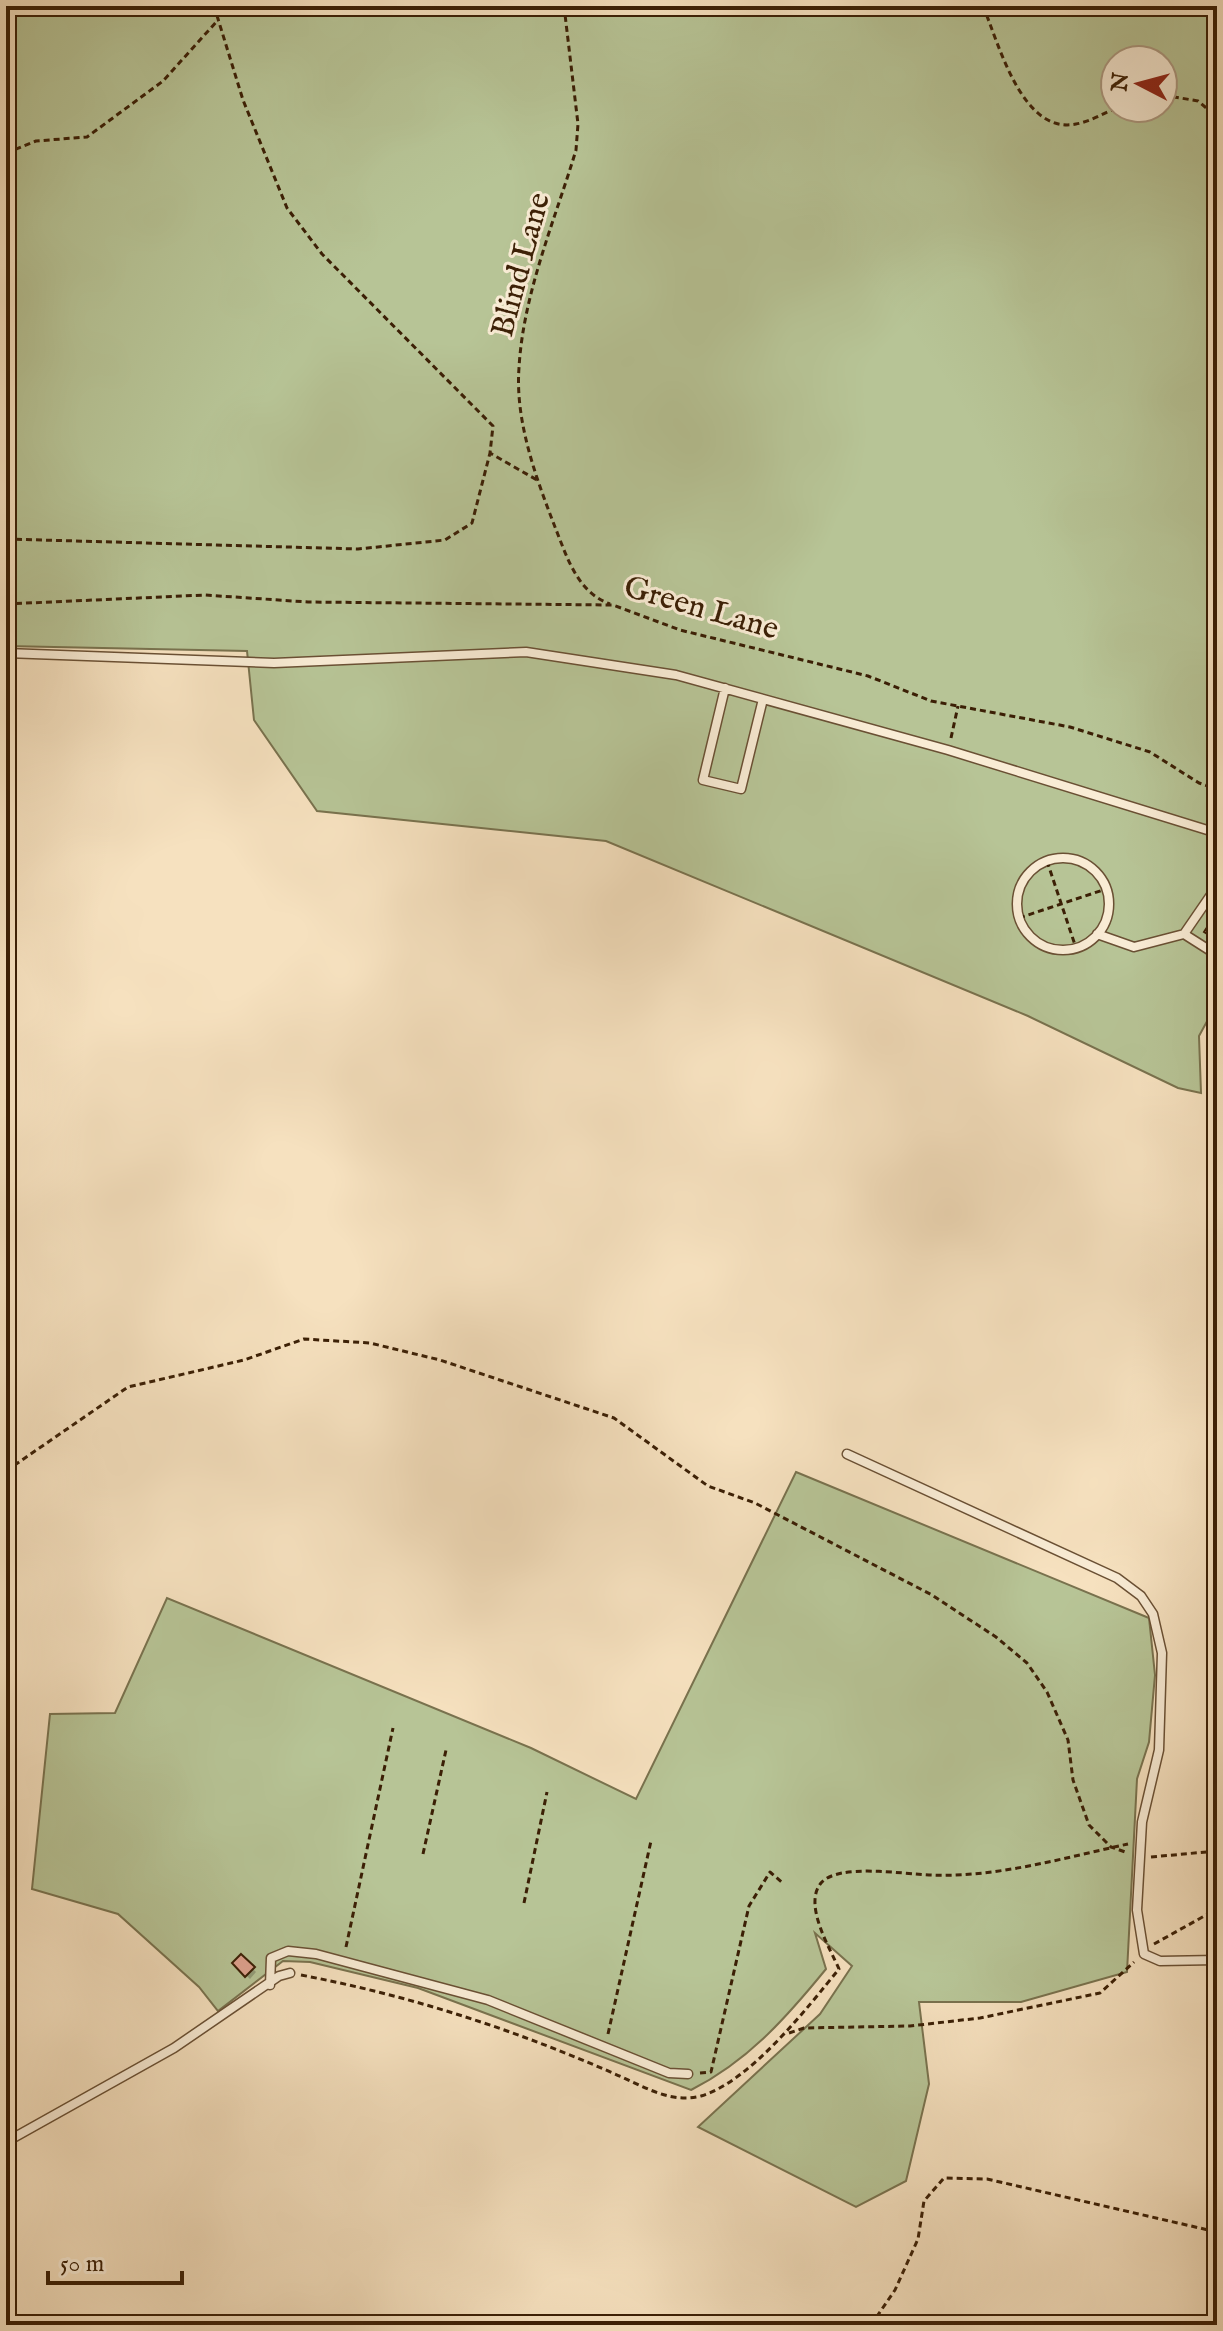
<svg xmlns="http://www.w3.org/2000/svg" width="1223" height="2331" font-family="'IM FELL English',serif">
<style>
.green{fill:#b7c496;stroke:#79724e;stroke-width:2;fill-rule:evenodd}
.shadow{fill:#0003}
.building{fill:#dfa28f;stroke:#3b1f05;stroke-width:2}
.lines{fill:none;stroke-linecap:round;stroke-linejoin:round}
.service-casing{stroke:#6a5034;stroke-width:11}
.path{stroke:#3b1f05;stroke-width:3;stroke-dasharray:6 4;stroke-linecap:butt}
.service{stroke:#f9ecd5;stroke-width:8}
.labels{text-anchor:middle;dominant-baseline:central;stroke-width:6;stroke-linejoin:round;paint-order:stroke}
.street-label{font-size:32px;fill:#3b1f05;stroke:#f9ecd5}
</style>
<rect width="100%" height="100%" fill="#f6e1bf"/>
<filter id="stains"><feTurbulence type="fractalNoise" baseFrequency=".0025" numOctaves="4"/><feColorMatrix values="0 0 0 0 .2 0 0 0 0 .09 0 0 0 0 .02 0 0 0 .5 -.17"/></filter>
<radialGradient id="worn" r=".72"><stop offset=".6" stop-color="#630" stop-opacity="0"/><stop offset="1" stop-color="#630" stop-opacity=".3"/></radialGradient>
<path class="green" d="M6,6H1217V1003L1199,1036L1201,1093L1178,1088L1028,1016L606,841L317,811L254,720L247,651L6,646ZM1115,60H1163V108H1115Z
M796,1472L1149,1618L1155,1675L1149,1742L1137,1779L1127,1972L1021,2002H919L929,2084L906,2181L856,2207L698,2127L820,2014L852,1966L815,1933L826,1969C786,2018 748,2061 691,2090L418,1988L310,1962L283,1961L218,2011L199,1987L118,1914L32,1889L50,1714L115,1713L167,1598L531,1748L636,1799Z"/>
<path class="shadow" d="M241,1957L256,1972L250,1979L234,1963Z"/>
<path class="building" d="M1217,912V940L1204,932Z
M241,1954L255,1967L245,1977L232,1963Z"/>
<g class="lines">
<g class="service-casing">
<path id="service" d="M6,653L274,663L526,652L676,675L948,750L1217,833
M725,688L703,780L741,789L763,699
M1017 904a46 46 0 1 1 92 0a46 46 0 1 1-92 0Z
M1097,934L1134,947L1184,934L1217,886
M1184,934L1217,955
M847,1454L1117,1578L1141,1596L1153,1614L1162,1653L1159,1750L1142,1822L1137,1910L1144,1954L1160,1961L1217,1960
M270,1985L271,1958L288,1951L316,1954L488,2000L669,2073L688,2074
M6,2142L174,2048L279,1976L290,1973"/>
</g>
<path class="path" d="M214,6L243,100L287,208L322,254L493,426L490,453L537,480
M564,6L578,124L576,150C555,220 523,294 519,368C515,421 536,478 555,527C567,557 577,592 610,604
M983,6C999,44 1022,135 1076,124C1089,122 1104,113 1117,108
M1163,95L1198,101L1217,117
M6,153L36,141L87,137L163,81L218,20
M6,539L358,549L445,540L472,523L490,453
M6,604L205,595L308,602L613,605L680,630L868,676L931,701L1070,727L1150,752L1199,783L1217,789
M951,738L958,706
M1047,861L1076,948
M1019,918L1106,889
M6,1471L128,1387L244,1360L304,1339L370,1343L440,1360L614,1418L708,1486L755,1503L932,1595L996,1637L1027,1663L1047,1692L1068,1740L1073,1780L1089,1825L1111,1847L1128,1853
M423,1854L446,1750
M1151,1857L1217,1851
M524,1903L547,1792
M1154,1944L1217,1909
M346,1947L393,1728
M301,1975C411,1996 513,2029 615,2074C643,2086 670,2104 701,2096C751,2081 807,2008 839,1969C830,1948 803,1905 821,1883C838,1863 903,1874 929,1875C996,1878 1063,1858 1128,1844
M789,2033L804,2028L910,2026L980,2018L1100,1993L1134,1962
M608,2034L651,1841
M700,2073L711,2072L749,1906L770,1872L784,1884
M871,2325L895,2290L918,2239L924,2201L944,2178L987,2179L1217,2232"/>
<use href="#service" class="service"/>
</g>
<g class="labels">
<g class="street-label">
<text transform="translate(522 265) rotate(-75)">Blind Lane</text>
<text transform="translate(701 609) rotate(16)">Green Lane</text>
</g>
</g>
<rect width="1223" height="2331" fill="none" stroke="#f6e1bf" stroke-width="32"/>
<rect x="8" y="8" width="1207" height="2315" fill="none" stroke="#3b1f05" stroke-width="4"/>
<rect x="16" y="16" width="1191" height="2299" fill="none" stroke="#3b1f05" stroke-width="2"/>
<g transform="translate(1139 84) rotate(276)"><circle r="38" fill="#f9ecd5" stroke="#ad9a82" stroke-width="2"/>
<path d="M0-6L14 30L0 20L-14 30Z" fill="#8f2418"/>
<text y="-12" font-size="22" font-weight="bold" text-anchor="middle" fill="#3b1f05">N</text>
</g>
<path d="M48 2271v12h134v-12" fill="none" stroke="#3b1f05" stroke-width="4"/>
<text x="60" y="2271" font-size="24" fill="#3b1f05" stroke="#f9ecd5" stroke-width="6" paint-order="stroke">50 m</text>
<rect width="100%" height="100%" filter="url(#stains)"/>
<rect width="100%" height="100%" fill="url(#worn)"/>
</svg>
